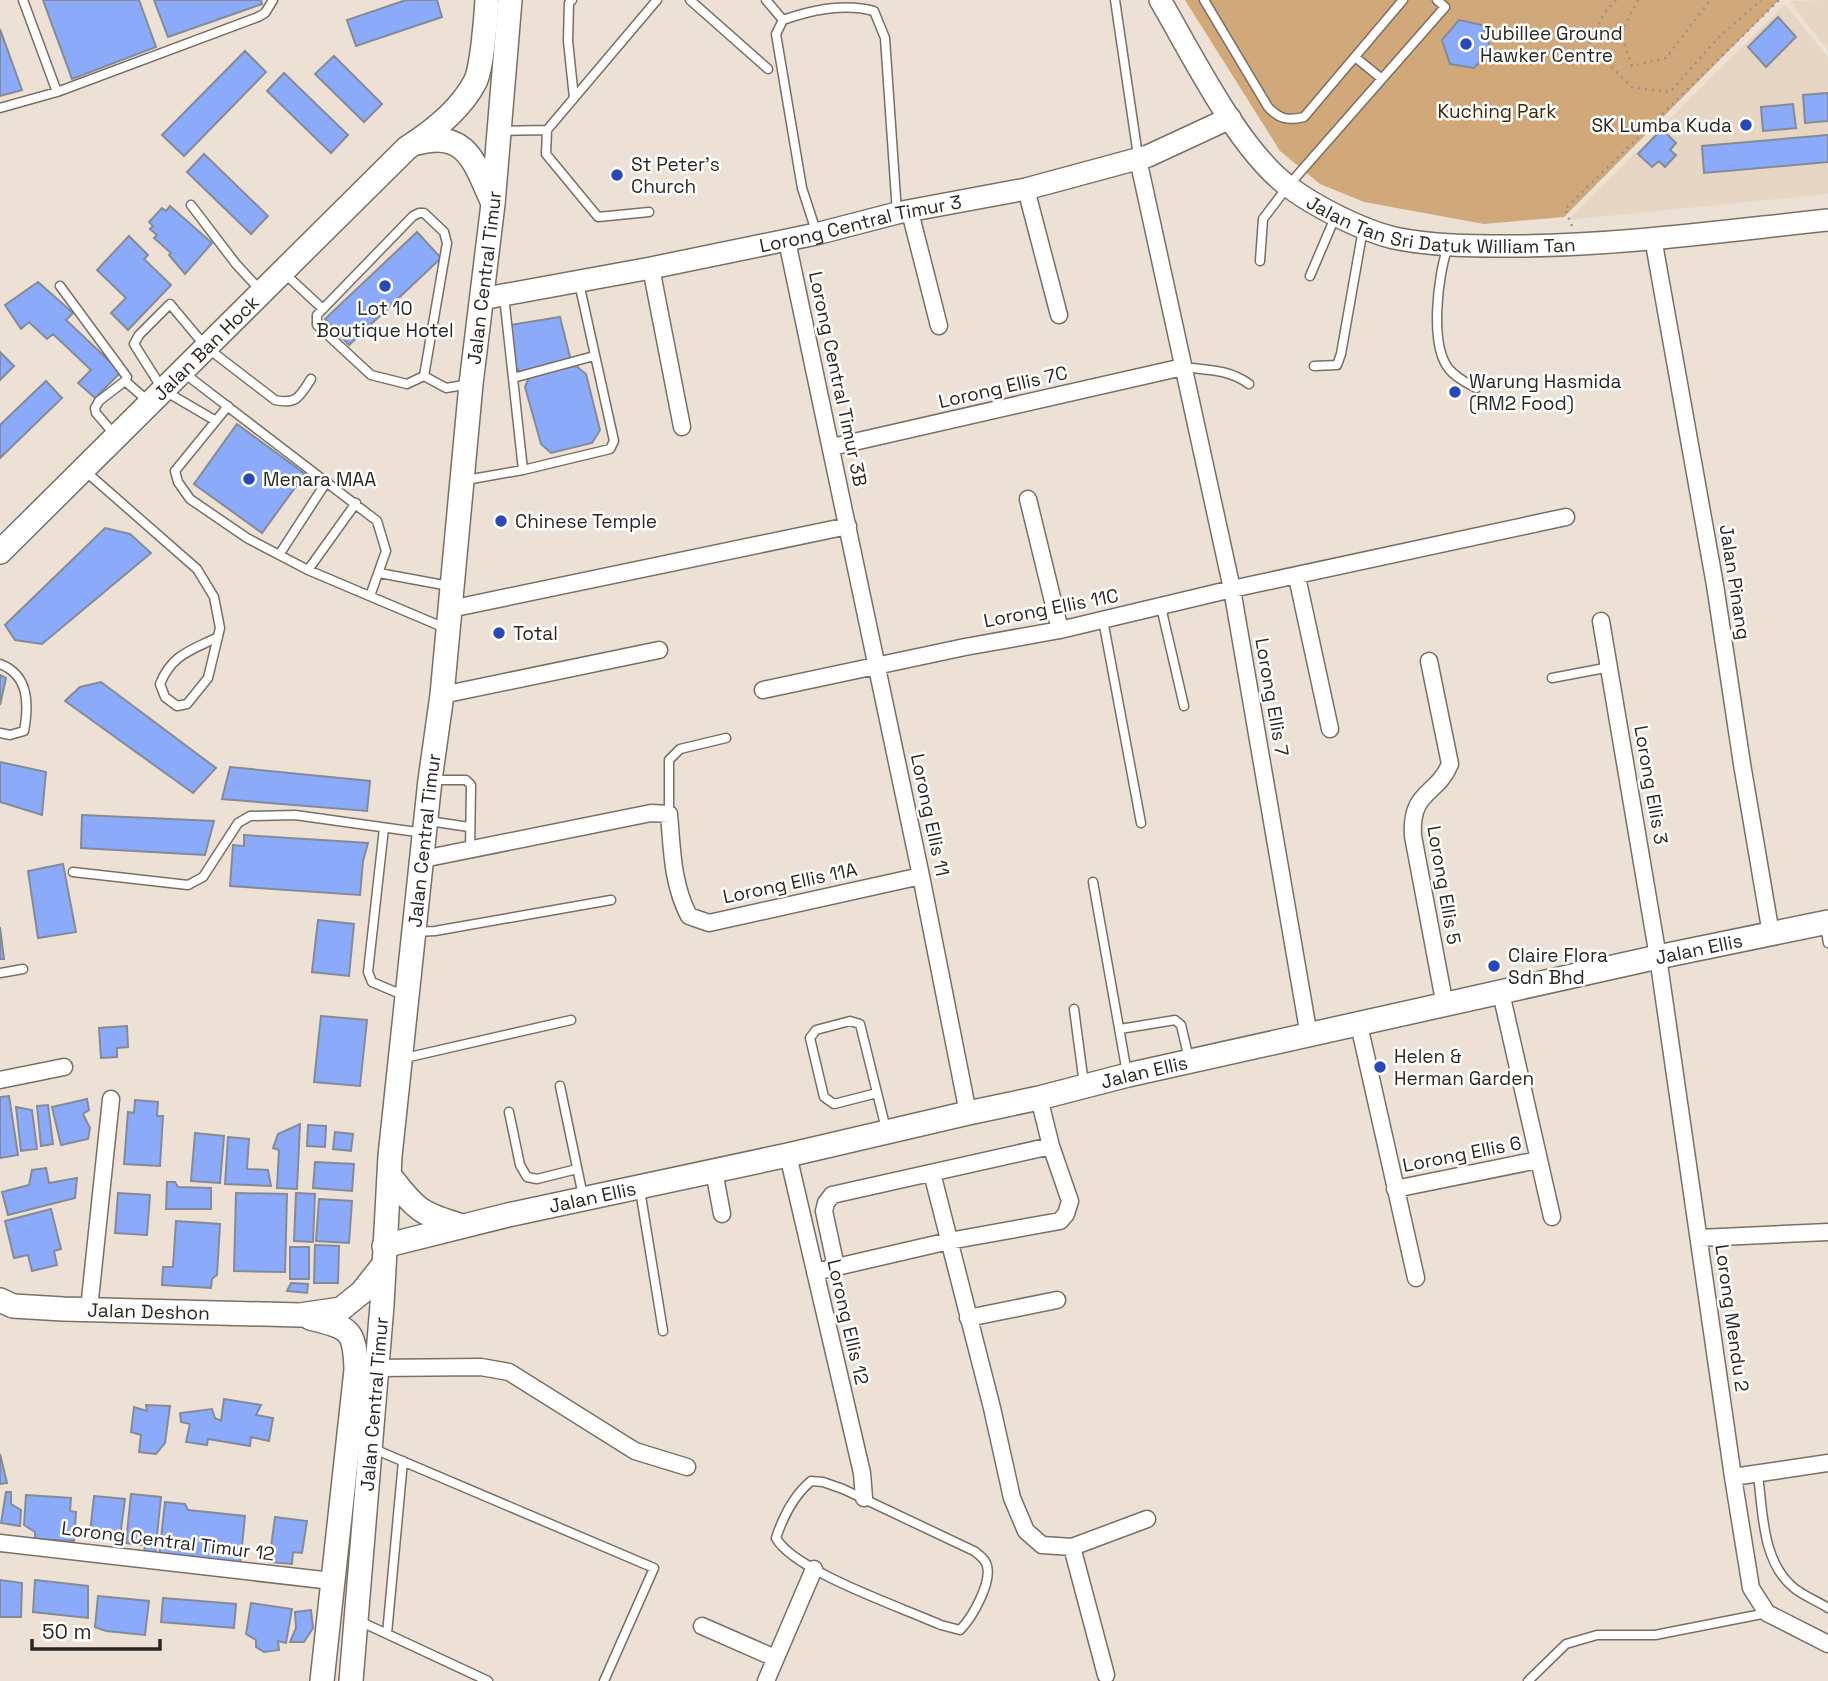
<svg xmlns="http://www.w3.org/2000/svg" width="1828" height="1681" font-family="'Space Grotesk',sans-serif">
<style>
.built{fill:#e7d6c4}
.green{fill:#d0a879}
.building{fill:#8babfa;stroke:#848a97;stroke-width:2}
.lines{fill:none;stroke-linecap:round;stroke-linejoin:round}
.service-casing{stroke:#796f64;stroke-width:11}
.minor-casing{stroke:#796f64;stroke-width:19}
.tertiary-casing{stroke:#796f64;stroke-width:24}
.secondary-casing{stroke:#796f64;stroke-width:26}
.path{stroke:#9a9188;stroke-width:2.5;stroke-dasharray:2 5;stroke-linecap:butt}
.service{stroke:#fff;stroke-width:8}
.minor{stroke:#fff;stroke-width:16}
.tertiary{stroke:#fff;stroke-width:21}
.secondary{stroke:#fff;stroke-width:23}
.poi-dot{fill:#2949b8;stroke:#fff;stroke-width:2.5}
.labels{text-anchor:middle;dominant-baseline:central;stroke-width:5;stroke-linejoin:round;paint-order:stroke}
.poi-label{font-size:19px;fill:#2b2722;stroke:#fff;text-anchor:start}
.park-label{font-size:19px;fill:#402805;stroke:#fff}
.street-label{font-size:19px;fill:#2b2722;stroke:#fff}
</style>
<rect width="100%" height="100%" fill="#ede1d5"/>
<path class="built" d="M1828,0V50L1789,1Z
M1785,4L1828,57V194L1568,220Z"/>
<path class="green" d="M1185,0H1779L1564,217L1484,224L1364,202L1320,184L1280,151Z"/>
<path class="building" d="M43,0H139L156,47L72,79Z
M154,0H261L262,4L168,37Z
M406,0H437L442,17L356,46L347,20Z
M1778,17L1796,37L1766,67L1748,47Z
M1459,20L1482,25L1491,49L1474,68L1450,64L1442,40Z
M0,29L22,90L0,96Z
M245,51L266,72L184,156L162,135Z
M334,56L382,104L364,122L315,74Z
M284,73L348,135L331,153L267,91Z
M1828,93V121L1805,123L1803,95Z
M1793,104L1796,128L1763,131L1761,107Z
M1662,129L1676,143L1670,150L1676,155L1665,167L1659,161L1652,167L1638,154Z
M1828,135V162L1704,173L1702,146Z
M204,154L268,216L251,234L187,172Z
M170,206L212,243L185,274L169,255L171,253L154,238L157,235L150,229L153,226L149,222L162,208L166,211Z
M417,232L441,258L349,345L325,319Z
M129,236L148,255L144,259L171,285L128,330L111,313L126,298L97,270Z
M38,282L73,313L66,320L121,372L95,398L78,383L91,370L53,334L47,339L29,322L21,329L5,305Z
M560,317L571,361L522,373L513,366L510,325Z
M0,352L14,366L0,380Z
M576,366L586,374L600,430L592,443L551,453L541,444L525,387L530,375Z
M46,381L62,398L0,458V425Z
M237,424L305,474L262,533L194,484Z
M105,528L130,534L151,553L42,644L15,640L5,625Z
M0,675L6,678L0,705Z
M101,682L216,768L193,793L65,701L80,687Z
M0,762L46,772L42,815L0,802Z
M230,767L370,781L367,811L222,799Z
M82,815L214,821L205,855L81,848Z
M244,835L368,843L363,861L360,895L230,886L233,845L244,846Z
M63,864L76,932L38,938L28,871Z
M318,920L354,924L349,976L312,972Z
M0,927L4,959H0Z
M321,1016L367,1020L360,1086L314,1082Z
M127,1026L128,1047L117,1048V1057L101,1058L99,1028Z
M9,1096L18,1155L0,1158V1097Z
M87,1099L89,1110L83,1114L90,1128L88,1139L61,1145L52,1107Z
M135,1100L158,1102L157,1116H163L160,1166L124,1164L128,1112L134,1113Z
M48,1105L53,1144L41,1146L37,1106Z
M16,1107L32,1110L37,1149L21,1151Z
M300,1124L297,1189L277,1188L279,1150L273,1148L278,1134Z
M308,1125L326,1126L325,1147L307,1146Z
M335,1132L353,1134L351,1151L333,1149Z
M195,1133L224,1136L220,1183L191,1181Z
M228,1137L249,1139L247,1169L268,1170L271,1186L225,1184Z
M315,1162L354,1164L352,1191L313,1188Z
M46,1168L49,1183L77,1178L75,1198L8,1215L2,1192L29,1185L32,1170Z
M167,1182H175L178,1187L211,1188V1209H166Z
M118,1193L150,1195L147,1235L115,1233Z
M236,1193L287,1194L285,1272L234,1271Z
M296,1193L315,1194L313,1242L294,1241Z
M319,1199L352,1201L349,1243L316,1241Z
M51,1209L61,1249L54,1251L57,1265L32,1271L28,1255L14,1258L5,1221Z
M176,1221L220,1224L217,1275L212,1279L211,1288L162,1285L163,1267H173Z
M315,1245L339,1246L338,1283H314Z
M290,1247H309V1279H290Z
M291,1283L308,1284L307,1293L287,1291Z
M224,1399L261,1405L256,1415L273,1418L269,1441L251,1437L250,1446L208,1439L207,1445L186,1442L190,1424L181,1422L180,1413L212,1409L215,1418L221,1421Z
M146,1405L170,1406L165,1443L156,1454L139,1452L141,1435L131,1432L134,1407L147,1411Z
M0,1454L7,1483L0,1484Z
M6,1492H11V1504L21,1510L20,1526L1,1523Z
M131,1494L161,1497L155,1554L144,1553L145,1545L126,1543Z
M26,1495L71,1498L70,1511L76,1512L74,1541L35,1539V1532L24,1525Z
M94,1496L125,1499L120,1537L90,1533Z
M165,1502L185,1504L188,1510L245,1516L240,1565L159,1557Z
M275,1517L307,1521L302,1553L293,1552L292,1564L269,1562Z
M0,1580L22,1583L21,1617H0Z
M35,1580L88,1586V1618L33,1612Z
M98,1596L149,1601L145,1635L106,1631L95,1627Z
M163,1598L236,1604L234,1628L161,1622Z
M251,1603L292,1609L286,1643L278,1641L279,1650L264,1652L256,1647V1640L246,1634Z
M311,1610L313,1628L304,1642H290L296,1628L295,1612Z"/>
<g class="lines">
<g class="service-casing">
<path id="service" d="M23,0L57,92
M572,0L569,3L568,41L574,98
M690,0L768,69
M766,0L783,20
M1115,0L1138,156
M1204,0L1268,107C1279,119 1288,121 1304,117L1403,0
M1355,57L1382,79
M0,108L57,92L258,17L265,13L273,0
M502,131L547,130
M191,205L236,264L260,290
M649,212L598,217L546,154L547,130L657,0
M419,213H424L444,232L447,243L424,376L407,384L371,375L317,325V315L413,216Z
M816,231L802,188L776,34L783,20C811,10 845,3 874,11L885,38L897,213
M1448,246C1438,274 1429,345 1449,369C1456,378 1467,383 1476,388
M1260,261L1263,219L1288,186L1445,7L1437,0
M284,273L323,309
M1310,276L1336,215
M60,286L127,377L125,381L148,401
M504,296L523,470
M1314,366L1337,365L1341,354L1363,229
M1183,367C1207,370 1229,369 1249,384
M184,373L377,521L386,551L370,596
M424,376L446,388L470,384
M513,378L594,356
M228,406L175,471L178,482L190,499L247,538L308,570L445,628
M216,421L163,390L134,344L139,335L170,304L206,347L275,400C297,405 300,396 311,379
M114,434L96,413L95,408L99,401L125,381
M84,470L197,569L214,597L220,628L208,678L187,704L177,706L165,697L160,684C172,654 192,650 218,637
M466,480L523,470L610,449L614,441L579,283
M279,555L327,481
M308,570L356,503
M379,573L449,586
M1161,607L1184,706
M1103,620L1141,823
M0,664C29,675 29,704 24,731L10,735L0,733
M1552,678L1610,667
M433,780H466L471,785L470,851
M669,814V760L680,749L726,738
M429,821L469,827
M384,828L368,972L372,982L405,996
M73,872L188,885L203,877L238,823L250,816L295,815L424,833
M1093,882L1127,1073
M1825,926L1828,943
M415,932L435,931L611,900
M0,973L23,969
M1074,1009L1084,1084
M1120,1029L1175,1020L1181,1025L1189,1059
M405,1058L571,1020
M560,1086L583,1196
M877,1093L834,1104L824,1097L810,1038L816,1030L850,1021L860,1024L886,1129
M509,1112L520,1165L527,1177L537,1179L577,1169
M640,1190L663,1331
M374,1449L654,1568L604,1681
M1758,1475C1763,1513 1762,1562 1794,1588C1804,1596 1817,1601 1828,1608
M811,1481L823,1482L843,1489L974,1551C978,1554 983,1557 986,1563C994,1580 972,1618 960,1630L941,1625C903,1608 794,1571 776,1538C783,1517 793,1496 811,1481Z
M357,1620L488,1681
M387,1634L403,1461
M1528,1681L1566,1644L1597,1635H1655L1767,1613"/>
</g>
<g class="minor-casing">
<path id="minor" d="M1138,159L1232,589L1309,1036
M1026,189L1059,315
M910,212L939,326
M1653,238L1715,585L1742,764L1771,934
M787,241L921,876L968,1113
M651,268L682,427
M832,447L1183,367
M1028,499L1060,630
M1297,577L1330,729
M450,609L848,526
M1601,621L1658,957L1733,1477L1751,1588L1767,1613L1828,1644
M1429,661L1450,764C1437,796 1410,790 1413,836L1445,1006
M763,690L965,647L1060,630L1232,589L1566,517
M442,695L659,650
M423,859L651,813L669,814C672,848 672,884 689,916L709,923L921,876
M1501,993L1552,1217
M1359,1025L1416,1278
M0,1080L64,1067
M788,1155L862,1473L864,1498
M714,1171L722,1214
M932,1173L992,1408L1012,1498L1026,1531L1042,1545L1072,1547L1147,1519
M1395,1189L1538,1160
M1699,1238L1828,1232
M836,1267L824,1211L826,1203L832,1195L1051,1146
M815,1272L949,1241L1060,1221L1066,1214L1070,1201L1051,1146L1039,1098
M89,1309L111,1099
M968,1318L1057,1300
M376,1368L481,1367L509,1372L635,1451L687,1467
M1733,1477L1828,1463
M0,1543L332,1581
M1072,1547L1106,1675
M702,1626L775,1658
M766,1681L814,1569"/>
</g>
<g class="tertiary-casing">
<g id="tertiary">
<path id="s1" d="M1160,0C1193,56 1238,149 1289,187C1316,207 1361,230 1394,238C1433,246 1471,246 1510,246C1616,246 1723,231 1828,220"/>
<path id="s2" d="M481,299L651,268L816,234L897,213L1026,189L1148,156L1230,118"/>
</g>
</g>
<g class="secondary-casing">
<g id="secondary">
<path d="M417,143C468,129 475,165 493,203"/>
<path id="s3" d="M0,552L407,148C432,132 461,109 475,82C482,69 486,17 487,0"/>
<path d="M390,1176C416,1210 421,1214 462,1226"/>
<path id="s4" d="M384,1246L508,1215L788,1155L968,1113L1039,1098L1128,1075L1658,957L1828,922"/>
<path id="s5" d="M0,1300L13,1306L63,1309L300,1315L341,1309L362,1292L384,1264"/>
<path d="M310,1318C349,1328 355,1328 356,1370L322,1681"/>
<path id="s6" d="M351,1681L382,1305L390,1156L430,780L442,695L471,384L493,204L510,0"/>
</g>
</g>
<path class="path" d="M1616,0L1604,14L1589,45L1632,87L1670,92L1719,37L1761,0
M1638,0L1621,32L1632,66L1666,58L1710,0
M1572,226L1565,209L1779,0"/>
<use href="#service" class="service"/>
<use href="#minor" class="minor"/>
<use href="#tertiary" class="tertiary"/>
<use href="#secondary" class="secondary"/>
</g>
<g class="poi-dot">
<circle cx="1466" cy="44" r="7"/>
<circle cx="1746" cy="125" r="7"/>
<circle cx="617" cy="175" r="7"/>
<circle cx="385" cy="286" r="7"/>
<circle cx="1455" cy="392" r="7"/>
<circle cx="249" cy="479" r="7"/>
<circle cx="501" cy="521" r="7"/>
<circle cx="499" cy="633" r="7"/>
<circle cx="1494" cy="966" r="7"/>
<circle cx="1380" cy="1067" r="7"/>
</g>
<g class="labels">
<g class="poi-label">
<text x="1480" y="33">Jubillee Ground<tspan x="1480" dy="22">Hawker Centre</tspan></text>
<text x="1732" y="125" text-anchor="end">SK Lumba Kuda</text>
<text x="631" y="164">St Peter’s<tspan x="631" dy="22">Church</tspan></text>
<text x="385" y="308" text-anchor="middle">Lot 10<tspan x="385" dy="22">Boutique Hotel</tspan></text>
<text x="1469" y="381">Warung Hasmida<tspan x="1469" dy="22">(RM2 Food)</tspan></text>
<text x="263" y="479">Menara MAA</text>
<text x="515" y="521">Chinese Temple</text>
<text x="513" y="633">Total</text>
<text x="1508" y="955">Claire Flora<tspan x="1508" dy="22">Sdn Bhd</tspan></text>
<text x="1394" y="1056">Helen &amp;<tspan x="1394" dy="22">Herman Garden</tspan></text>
</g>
<g class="park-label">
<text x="1497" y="111">Kuching Park</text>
</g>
<g class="street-label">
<text stroke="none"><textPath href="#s1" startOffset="390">Jalan Tan Sri Datuk William Tan</textPath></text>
<text stroke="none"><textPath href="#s2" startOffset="387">Lorong Central Timur 3</textPath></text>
<text stroke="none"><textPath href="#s6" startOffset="1410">Jalan Central Timur</textPath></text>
<text stroke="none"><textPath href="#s3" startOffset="290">Jalan Ban Hock</textPath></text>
<text transform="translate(838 379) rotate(78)">Lorong Central Timur 3B</text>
<text transform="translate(1003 387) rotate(-13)">Lorong Ellis 7C</text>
<text transform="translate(1735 582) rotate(81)">Jalan Pinang</text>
<text transform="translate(1051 608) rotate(-11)">Lorong Ellis 11C</text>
<text transform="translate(1272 697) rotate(80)">Lorong Ellis 7</text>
<text transform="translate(1651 785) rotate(80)">Lorong Ellis 3</text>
<text transform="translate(930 815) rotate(78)">Lorong Ellis 11</text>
<text stroke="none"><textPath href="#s6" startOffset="844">Jalan Central Timur</textPath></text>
<text transform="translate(790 883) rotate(-12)">Lorong Ellis 11A</text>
<text transform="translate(1444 885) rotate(80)">Lorong Ellis 5</text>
<text stroke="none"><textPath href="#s4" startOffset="1348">Jalan Ellis</textPath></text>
<text stroke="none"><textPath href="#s4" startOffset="780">Jalan Ellis</textPath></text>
<text transform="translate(1462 1154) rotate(-11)">Lorong Ellis 6</text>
<text stroke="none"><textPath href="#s4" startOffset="214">Jalan Ellis</textPath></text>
<text stroke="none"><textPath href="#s5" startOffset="150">Jalan Deshon</textPath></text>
<text transform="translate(1732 1318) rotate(82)">Lorong Mendu 2</text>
<text transform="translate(848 1322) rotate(77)">Lorong Ellis 12</text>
<text stroke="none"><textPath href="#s6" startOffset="278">Jalan Central Timur</textPath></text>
<text transform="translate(168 1541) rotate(7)">Lorong Central Timur 12</text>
</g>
</g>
<path d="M32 1639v10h128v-10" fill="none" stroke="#2b2722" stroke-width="3.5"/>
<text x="42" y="1639" font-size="21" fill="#2b2722" stroke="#ffffff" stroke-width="5" paint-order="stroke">50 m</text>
</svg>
